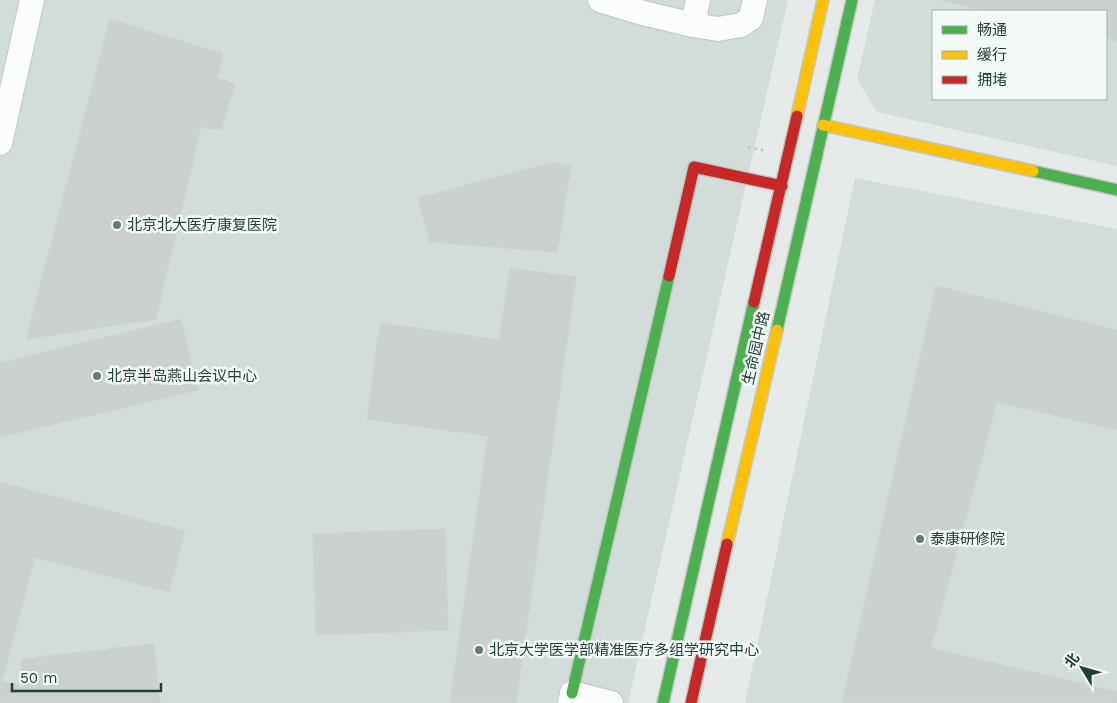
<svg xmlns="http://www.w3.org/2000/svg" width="1117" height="703" font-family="'Work Sans','Noto Sans SC',sans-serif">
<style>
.built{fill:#d2dcd9;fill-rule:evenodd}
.building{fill:#ccd1d0;stroke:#cdd3d1}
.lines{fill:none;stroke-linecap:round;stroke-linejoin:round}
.street-casing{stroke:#c2c7c5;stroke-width:26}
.fast-casing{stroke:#c0c8c6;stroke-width:14}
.slow-casing{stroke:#c0c8c6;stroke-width:14}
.jam-casing{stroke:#c0c8c6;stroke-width:14}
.path{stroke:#c1cac8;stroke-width:3;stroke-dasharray:2.5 4;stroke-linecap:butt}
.street{stroke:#fbfcfc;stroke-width:24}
.fast{stroke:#4caf50;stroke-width:11}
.slow{stroke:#ffc107;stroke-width:11}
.jam{stroke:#c62828;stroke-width:11}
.poi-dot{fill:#667b77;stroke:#f3f9f7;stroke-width:2}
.labels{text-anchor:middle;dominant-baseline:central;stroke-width:5;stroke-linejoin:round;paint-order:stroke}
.poi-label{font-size:15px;fill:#213f3a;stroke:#f3f9f7;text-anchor:start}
.street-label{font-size:15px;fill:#213f3a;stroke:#f3f9f7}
</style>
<rect width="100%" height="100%" fill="#e5eae8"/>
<path class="built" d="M0,0H788L628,703H0Z
M875,0H1117V166L877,112L857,79ZM933,11H1106V99H933Z
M855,178L1117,229V703H745Z"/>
<path class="building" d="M941,0H1117V41L1106,38V11H987Z
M110,19L223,54L217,78L235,84L221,130L201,127L156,319L26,339Z
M554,162L571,167L557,252L430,242L418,198Z
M510,268L576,277L516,703H450L488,436L367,419L380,323L499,340Z
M936,286L1117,330V430L997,402L931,648L1117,692V703H842Z
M181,319L198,390L0,437V363Z
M403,326L473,336L456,407L397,381Z
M0,482L185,531L169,592L35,557L2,681L24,687L21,659L154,644L160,703H0Z
M445,529L448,630L316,635L313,534Z"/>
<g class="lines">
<g class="street-casing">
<path id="street" d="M600,0L639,12L693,25L718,29L741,25L751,18L755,0
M693,25L698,0
M0,143L32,0
M570,703L572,693L611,703"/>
</g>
<g class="fast-casing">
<path id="fast" d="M1033,171L1117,190
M777,330L852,0
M572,693L669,276
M663,703L754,302"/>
</g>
<g class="slow-casing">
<path id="slow" d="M797,116L823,0
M823,125L1033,171
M727,544L777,330"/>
</g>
<g class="jam-casing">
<path id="jam" d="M669,276L694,167L782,186
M754,302L797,116
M691,703L727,544"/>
</g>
<path class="path" d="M748,147L766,151"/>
<use href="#street" class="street"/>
<use href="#fast" class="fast"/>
<use href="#slow" class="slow"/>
<use href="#jam" class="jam"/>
</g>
<g class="poi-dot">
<circle cx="117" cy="225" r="5"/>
<circle cx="97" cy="376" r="5"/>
<circle cx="920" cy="539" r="5"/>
<circle cx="479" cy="650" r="5"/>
</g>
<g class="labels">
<g class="poi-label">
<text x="127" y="225">北京北大医疗康复医院</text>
<text x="107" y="376">北京半岛燕山会议中心</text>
<text x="930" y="539">泰康研修院</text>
<text x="489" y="650">北京大学医学部精准医疗多组学研究中心</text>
</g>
<g class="street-label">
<text transform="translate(756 348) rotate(-77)">生命园中路</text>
</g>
</g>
<rect x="932" y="10" width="175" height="90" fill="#f3f9f7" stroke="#9fafab"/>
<rect x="942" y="26" width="25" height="8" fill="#4caf50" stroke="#9fafab"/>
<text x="977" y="35" font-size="15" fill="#213f3a">畅通</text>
<rect x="942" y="51" width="25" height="8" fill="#ffc107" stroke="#9fafab"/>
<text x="977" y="60" font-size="15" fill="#213f3a">缓行</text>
<rect x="942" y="76" width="25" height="8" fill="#c62828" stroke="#9fafab"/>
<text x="977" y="85" font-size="15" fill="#213f3a">拥堵</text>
<g transform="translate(1082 668) rotate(307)" stroke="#f3f9f7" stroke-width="4" paint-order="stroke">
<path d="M0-4L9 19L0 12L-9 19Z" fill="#213f3a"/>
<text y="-8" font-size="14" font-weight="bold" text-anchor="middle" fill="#213f3a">北</text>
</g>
<path d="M12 683v8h149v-8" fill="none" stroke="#213f3a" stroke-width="2.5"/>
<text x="20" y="683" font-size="15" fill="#213f3a" stroke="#f3f9f7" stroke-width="4" paint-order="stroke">50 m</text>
</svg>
